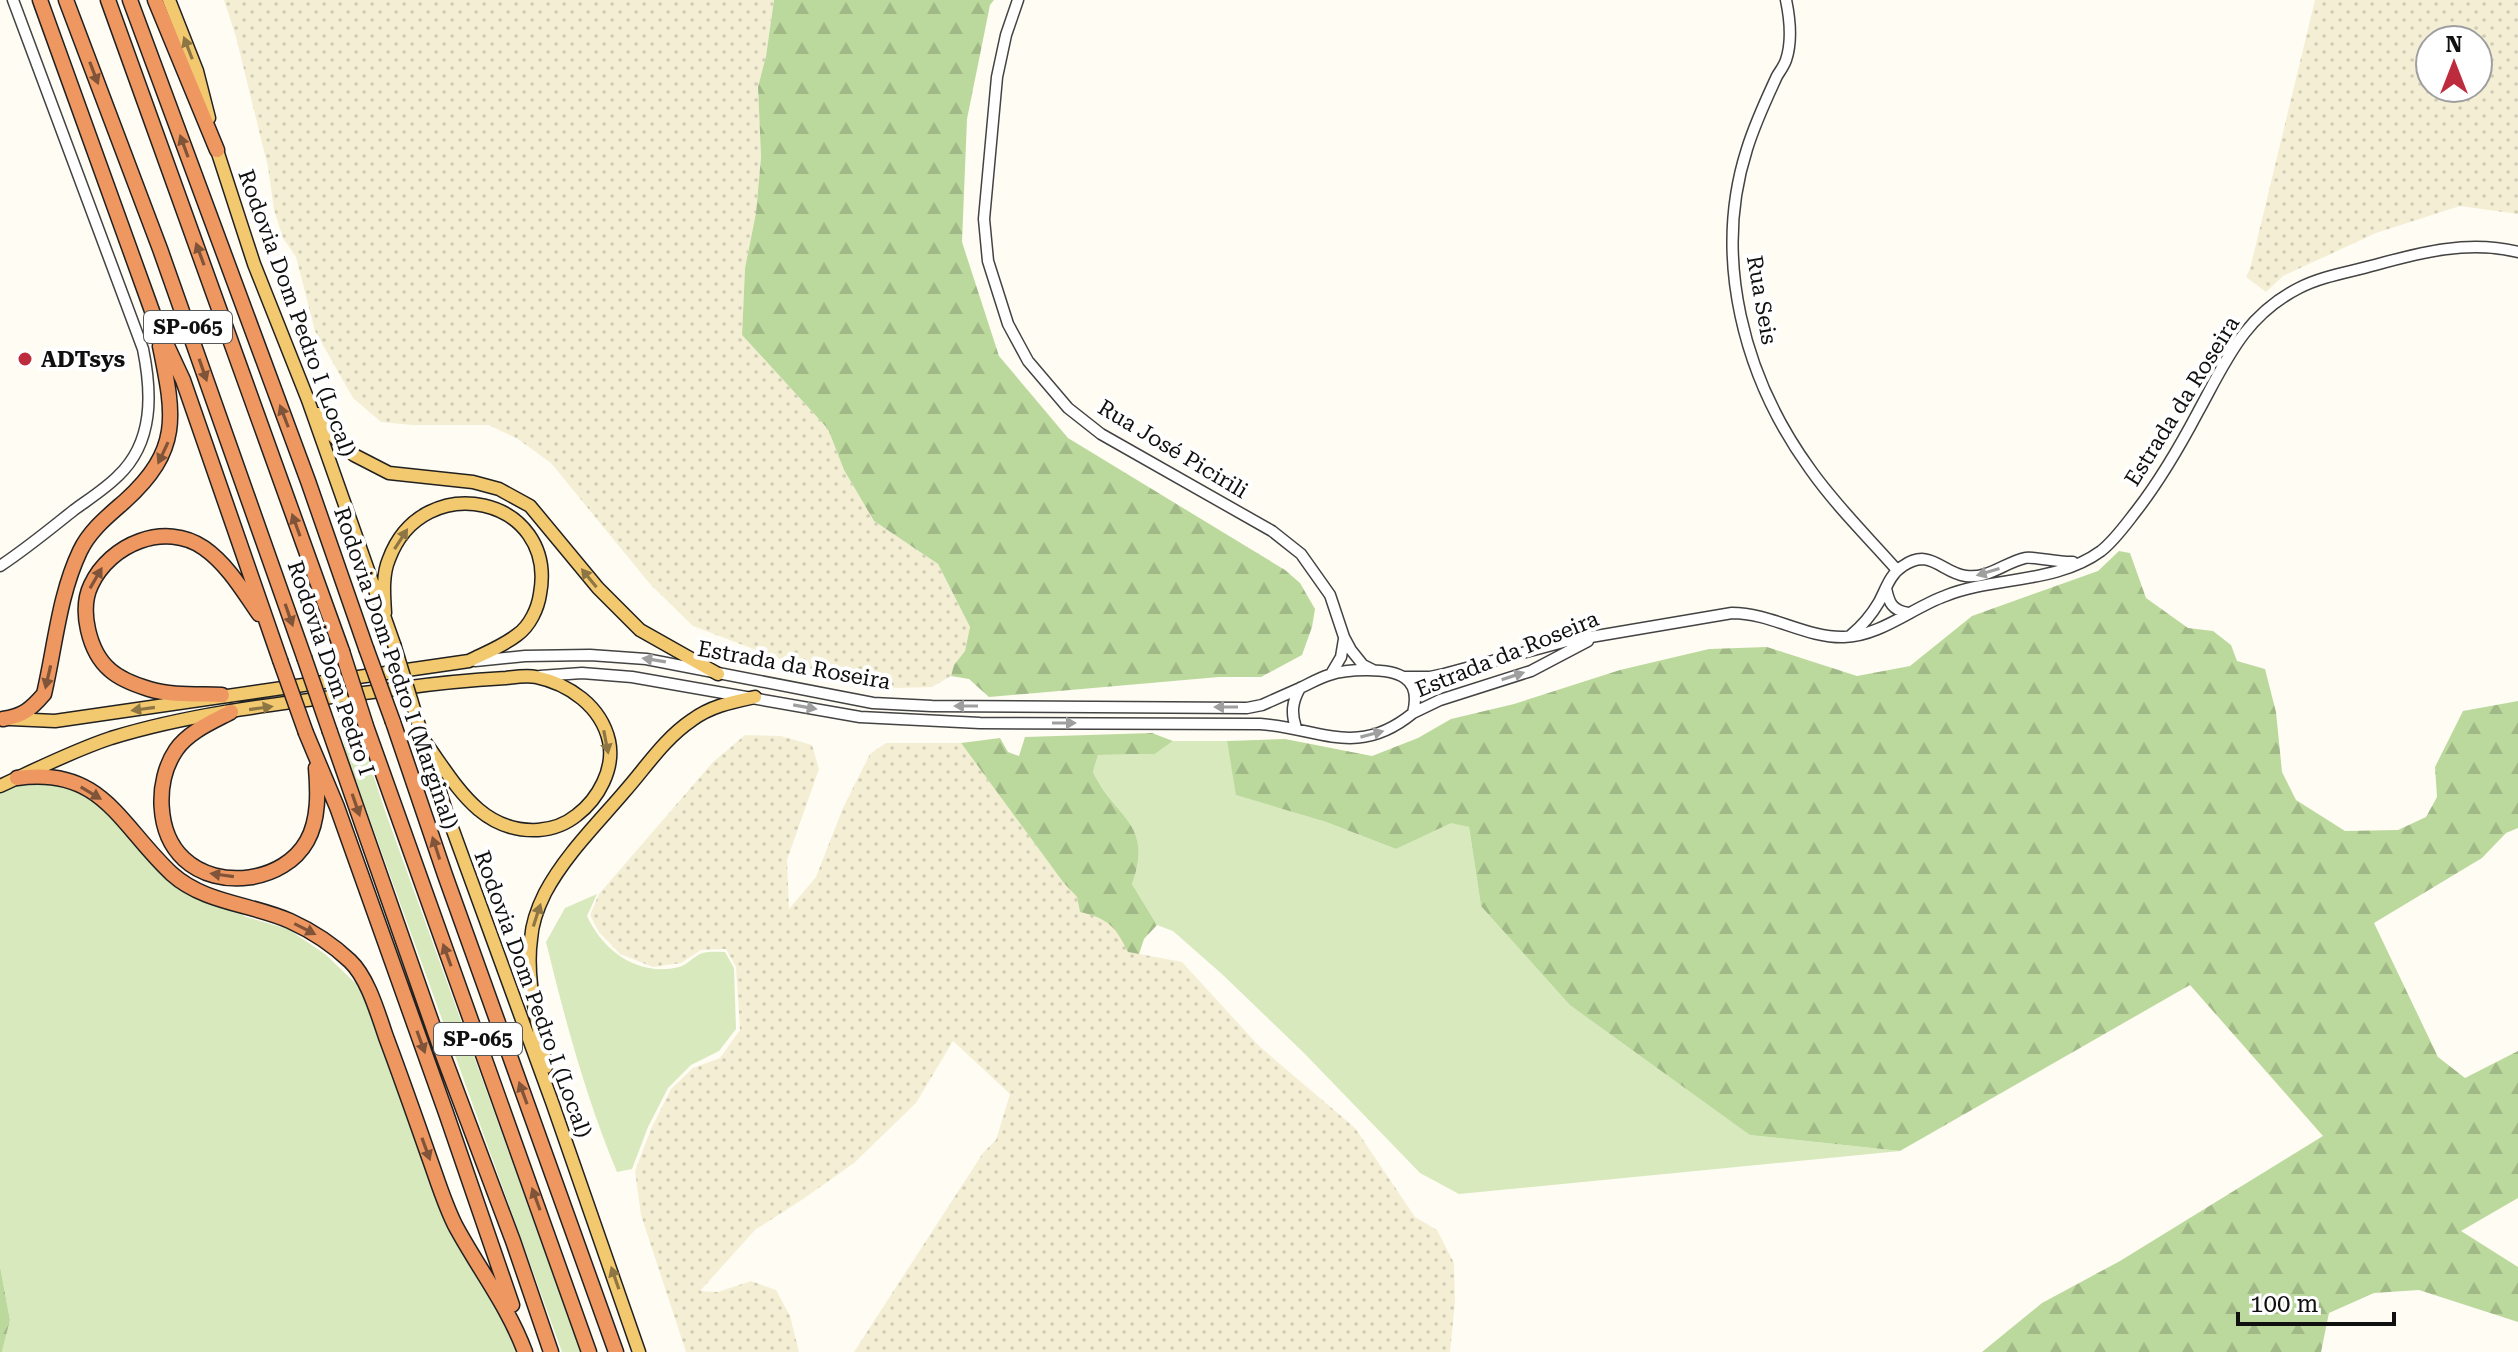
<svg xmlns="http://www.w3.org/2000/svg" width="2518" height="1352" font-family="'Roboto Serif',serif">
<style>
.farmland{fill:url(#farmland-dots);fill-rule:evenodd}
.grass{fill:#d7e9bd}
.forest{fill:url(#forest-firs)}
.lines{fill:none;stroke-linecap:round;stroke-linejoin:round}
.minor-casing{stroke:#434343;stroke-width:13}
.major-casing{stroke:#212121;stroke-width:15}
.highway-casing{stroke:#212121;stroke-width:17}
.minor{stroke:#fff;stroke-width:10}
.major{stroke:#f3c96f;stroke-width:12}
.highway{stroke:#ef9761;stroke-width:14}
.major-bridge-casing{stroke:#212121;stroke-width:15;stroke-linecap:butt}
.highway-bridge-casing{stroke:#212121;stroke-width:17;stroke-linecap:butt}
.major-bridge{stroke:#f3c96f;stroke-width:12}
.highway-bridge{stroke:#ef9761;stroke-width:14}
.oneway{fill:#8d7644}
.oneway2{fill:#805438}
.oneway3{fill:#9f9f9f}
.poi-dot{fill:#bc2c3d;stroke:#fff;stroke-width:3}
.labels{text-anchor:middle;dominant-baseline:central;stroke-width:8;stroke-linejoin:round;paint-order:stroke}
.shield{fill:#fff;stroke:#585858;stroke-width:2}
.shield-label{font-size:20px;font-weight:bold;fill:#101010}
.street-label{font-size:22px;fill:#101010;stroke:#fff}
.poi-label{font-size:22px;font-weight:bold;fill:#101010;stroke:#fff;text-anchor:start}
</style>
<defs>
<pattern id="farmland-dots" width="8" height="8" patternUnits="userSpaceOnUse" patternTransform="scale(2)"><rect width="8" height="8" fill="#f4efd4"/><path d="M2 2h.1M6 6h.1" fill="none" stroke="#d0ccb5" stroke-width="1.8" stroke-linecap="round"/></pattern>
<pattern id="forest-firs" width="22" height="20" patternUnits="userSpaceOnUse" patternTransform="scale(2)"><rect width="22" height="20" fill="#bcd99d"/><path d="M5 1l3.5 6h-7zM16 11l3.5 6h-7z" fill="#a1b986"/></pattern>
</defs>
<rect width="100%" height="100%" fill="#fffcf3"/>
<path class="farmland" d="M224,0H774L766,56L758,87L761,157L756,213L745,268L742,335L828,429L844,470L874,521L938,564L970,627L965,651L954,665L951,676L932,687L897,688L841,678L777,658L693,626L650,584L551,463L518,439L489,425H412L381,422L353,398L315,331L296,257L283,238L274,210L268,167L236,37Z
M2315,0H2518V214L2460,206L2376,233L2283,276L2266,292L2246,277L2250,269ZM2430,40H2478V88H2430Z
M745,735L781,736L812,745L819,769L787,860L789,909L816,877L843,808L870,754L886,743H961L1063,882L1077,897L1080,912L1097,916L1115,926L1129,952L1182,962L1259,1046L1355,1128L1415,1217L1437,1230L1454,1263L1455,1302L1450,1352H854L983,1153L996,1140L1010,1094L953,1041L916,1103L854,1163L803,1199L755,1230L700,1291L718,1292L751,1281L776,1290L790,1316L799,1352H686L641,1215L635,1171L651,1129L671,1089L693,1068L720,1058L740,1030L736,967L726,949L701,950L681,963L653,967L620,954L599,932L590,915L599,894L713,762Z"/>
<path class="grass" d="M352,710L385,811L581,1352H562L346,753L338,714Z
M1173,741H1227L1237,795L1326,822L1396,849L1451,822L1469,827L1481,906L1750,1135L1900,1151L1459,1194L1420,1173L1304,1053L1223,975L1173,931L1157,925L1132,884C1154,825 1116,819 1093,772L1098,755L1155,754Z
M34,776L76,788L113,817L137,849L175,876L246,917L288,929L325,954L373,1000L455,1223L517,1352H2L10,1320L0,1266V793Z
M597,894L587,916C603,951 638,977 679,967C687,965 692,958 700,954C707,951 718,952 725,952L734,968L736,1029L719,1051L691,1065L668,1088L648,1127L632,1169L617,1172C586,1098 565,1020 546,942L565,908Z"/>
<path class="forest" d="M774,0H994L990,5L967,119L962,242L999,356L1068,438L1285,570L1300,583L1315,609L1312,627L1302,655L1261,677H1219L989,697L969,679L951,676L954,665L965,651L970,627L938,564L874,521L844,470L828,429L742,335L745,268L756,213L761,157L758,87L766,56Z
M2119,551L2130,553L2146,598L2188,628L2213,631L2231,645L2237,661L2265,669L2276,712L2282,772L2296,800L2345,831L2398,830L2426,817L2437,797L2435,767L2463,711L2518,701V828L2506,833L2482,858L2374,923L2438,1057L2465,1078L2518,1051V1198L2461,1231L2518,1267V1322L2419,1290L2374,1293L2329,1313L2321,1352H1982L2042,1303L2120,1261L2323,1136L2190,985L1900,1151L1750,1135L1570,1005L1481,906L1469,827L1451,823L1396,849L1326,822L1236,795L1227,741L1285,739L1372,756L1418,738L1451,719L1514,704L1620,670L1709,649L1767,647L1857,676L1910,666L1972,616L2098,571Z
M1152,733L1173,741L1155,754L1098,755L1093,772C1116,820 1154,823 1132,884L1157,925L1144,939L1139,954L1128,952C1115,926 1109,919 1080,912L1077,897L1063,882L961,743L1000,738L1008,752L1019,756L1025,737Z
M0,1266L10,1320L2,1352H0Z"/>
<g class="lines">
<g class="minor-casing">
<path id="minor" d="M1018,0L1006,35L997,77L984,219L988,261L1008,324L1028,361L1068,408L1101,434L1272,531L1301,554L1330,595L1344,637L1351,650L1363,665L1373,670
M1786,0C1790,19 1792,42 1786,60C1784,66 1780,71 1777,76C1766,100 1755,123 1747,149C1712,258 1744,378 1810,469C1836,506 1868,537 1897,570
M0,566C26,549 50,529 74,510C89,499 105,489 118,476C154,442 152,393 143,349L13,0
M1886,588C1889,603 1892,610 1908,613
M1851,635C1862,626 1872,614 1879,602C1886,589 1890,574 1903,566C1930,547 1942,573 1966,576C1988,579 2004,563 2025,558C2032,556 2060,563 2073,562
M475,661L525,656L590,655L646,659L873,703L932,706L1247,708L1262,705L1298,689
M1331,674L1341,657L1344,639
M540,676L582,673L632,677L860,717L980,723L1260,724C1319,728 1357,759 1413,713C1416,701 1417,686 1405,678C1389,667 1347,669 1329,675C1319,678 1309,684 1300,688C1292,702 1291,713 1296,728
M1404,677H1430L1444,674L1567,641L1732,613C1771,613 1806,638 1844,637C1880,636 1912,608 1945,596C1995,576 2056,584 2101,551C2115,540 2126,524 2137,510C2161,479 2180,446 2198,412C2226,361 2244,316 2299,288C2322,276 2350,272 2375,265C2422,252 2469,240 2518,252
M1413,713L1440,700L1531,671L1588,641"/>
</g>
<g class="major-casing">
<path id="major" d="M169,0L197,71L209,118
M215,144L254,264L308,400L394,644
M318,414L332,435L354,455L389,473L473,482L499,489L530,506L598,588L640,630L718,674
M11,719L55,721L469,661C485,653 503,646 517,635C530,626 538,608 540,594C558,497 423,467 389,559C382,575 384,596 385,613
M417,719L447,814L552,1102L639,1352
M0,786C37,769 72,751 111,738C205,709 307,701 403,688C438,683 471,680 506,678C515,677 527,675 536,677C569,684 601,706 609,741C615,769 598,799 577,815C566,824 552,829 538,830C480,833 455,783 425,742
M546,1067C539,1026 525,981 531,939C532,923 538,907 545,893C565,855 598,823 625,791C647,766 664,739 692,720C711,706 732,702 755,697"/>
</g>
<g class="highway-casing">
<path id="highway" d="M40,0L156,322L183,380L280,660
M66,0L160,249L304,657
M108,0L342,651
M130,0L308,481L366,648
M155,0L217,150
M222,695C199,694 172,696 149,689C136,685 120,679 110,670C89,652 79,610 91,585C110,544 165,521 204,548C228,565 243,591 259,614
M231,712C212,722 188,732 176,750C155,781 156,833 184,859C218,891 284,882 307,841C319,820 318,791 316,768
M3,719C23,716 31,709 44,694C55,647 59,595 80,551C90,530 108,516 125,501C182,449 174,415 160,346
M393,722L445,875L616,1352
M366,726L589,1352
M330,732L443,1055L513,1241L551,1352
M306,733L337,807L446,1113L512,1305
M17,778C103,766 120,826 172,874C204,903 252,904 290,921C312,931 332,944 350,961C368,978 378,1014 386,1037C401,1077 415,1117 429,1157C437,1179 444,1203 455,1225C478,1268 508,1306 525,1352"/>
</g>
<use href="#minor" class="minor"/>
<use href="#major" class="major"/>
<use href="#highway" class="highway"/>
<g class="major-bridge-casing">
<path id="major-bridge" d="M394,644L417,719"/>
</g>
<g class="highway-bridge-casing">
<path id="highway-bridge" d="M366,648L393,722
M342,651L366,726
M304,657L330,732
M280,660L306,733"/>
</g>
<use href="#major-bridge" class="major-bridge"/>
<use href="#highway-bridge" class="highway-bridge"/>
</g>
<defs><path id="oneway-solid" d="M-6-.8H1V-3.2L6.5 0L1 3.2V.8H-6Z" transform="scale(2)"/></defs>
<g class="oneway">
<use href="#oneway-solid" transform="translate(188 48) rotate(-111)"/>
<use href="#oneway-solid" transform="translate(401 539) rotate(-57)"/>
<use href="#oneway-solid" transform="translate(589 578) rotate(-129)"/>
<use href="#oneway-solid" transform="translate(261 708) rotate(-8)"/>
<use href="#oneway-solid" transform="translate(143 709) rotate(172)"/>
<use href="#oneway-solid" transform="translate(606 742) rotate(79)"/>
<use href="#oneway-solid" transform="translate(537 915) rotate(-72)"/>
<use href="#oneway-solid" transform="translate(615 1278) rotate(-109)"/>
</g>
<g class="oneway2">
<use href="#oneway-solid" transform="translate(94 73) rotate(69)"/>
<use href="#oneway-solid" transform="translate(184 146) rotate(-110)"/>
<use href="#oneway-solid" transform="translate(200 254) rotate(-110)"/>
<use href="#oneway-solid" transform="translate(203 370) rotate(71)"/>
<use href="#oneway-solid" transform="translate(284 416) rotate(-111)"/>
<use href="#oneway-solid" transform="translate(163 453) rotate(115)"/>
<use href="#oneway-solid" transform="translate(296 525) rotate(-110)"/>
<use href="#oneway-solid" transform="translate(96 578) rotate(-60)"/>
<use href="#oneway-solid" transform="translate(289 615) rotate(71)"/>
<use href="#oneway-solid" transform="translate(48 677) rotate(103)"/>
<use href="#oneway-solid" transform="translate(91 793) rotate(31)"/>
<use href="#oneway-solid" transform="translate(356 805) rotate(71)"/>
<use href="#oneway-solid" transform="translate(436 848) rotate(-108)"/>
<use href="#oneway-solid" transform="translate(222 875) rotate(-172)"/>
<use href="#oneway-solid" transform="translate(305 929) rotate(27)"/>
<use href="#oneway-solid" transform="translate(447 955) rotate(-110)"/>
<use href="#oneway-solid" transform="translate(421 1042) rotate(70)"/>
<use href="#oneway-solid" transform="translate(523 1093) rotate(-110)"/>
<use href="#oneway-solid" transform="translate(426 1149) rotate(70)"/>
<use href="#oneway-solid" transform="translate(536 1199) rotate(-110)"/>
</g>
<g class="oneway3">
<use href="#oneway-solid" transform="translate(1988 572) rotate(163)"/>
<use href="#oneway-solid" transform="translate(654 660) rotate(-171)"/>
<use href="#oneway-solid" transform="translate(1513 676) rotate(-18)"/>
<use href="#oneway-solid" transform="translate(966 706) rotate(180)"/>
<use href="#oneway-solid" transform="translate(805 707) rotate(10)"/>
<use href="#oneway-solid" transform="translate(1226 707) rotate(-180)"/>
<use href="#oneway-solid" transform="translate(1064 723)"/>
<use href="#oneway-solid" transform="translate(1372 734) rotate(-15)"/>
</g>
<circle class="poi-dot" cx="25" cy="359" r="8"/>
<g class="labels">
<g class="shield">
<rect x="144" y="311" width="88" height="32" rx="6"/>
<rect x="434" y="1023" width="88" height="32" rx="6"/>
</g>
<g class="shield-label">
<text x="188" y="327">SP-065</text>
<text x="478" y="1039">SP-065</text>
</g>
<g class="street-label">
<text transform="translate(1762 300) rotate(80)">Rua Seis</text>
<text transform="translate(297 313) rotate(70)">Rodovia Dom Pedro I (Local)</text>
<text transform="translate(2182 401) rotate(-58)">Estrada da Roseira</text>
<text transform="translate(1173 449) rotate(31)">Rua José Picirili</text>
<text transform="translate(1507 654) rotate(-22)">Estrada da Roseira</text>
<text transform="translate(794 665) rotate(10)">Estrada da Roseira</text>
<text transform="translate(331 668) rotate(71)">Rodovia Dom Pedro I</text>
<text transform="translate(396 668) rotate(71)">Rodovia Dom Pedro I (Marginal)</text>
<text transform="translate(533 994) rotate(70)">Rodovia Dom Pedro I (Local)</text>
</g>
<g class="poi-label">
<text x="41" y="359">ADTsys</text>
</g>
</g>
<g transform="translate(2454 64)"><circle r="38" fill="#ffffff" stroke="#9f9f9f" stroke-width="2"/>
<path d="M0-6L14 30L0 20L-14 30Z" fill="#bc2c3d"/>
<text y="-12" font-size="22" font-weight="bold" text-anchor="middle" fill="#101010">N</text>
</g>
<path d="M2238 1312v12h156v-12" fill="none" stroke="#101010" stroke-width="4"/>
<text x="2250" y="1312" font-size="24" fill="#101010" stroke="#ffffff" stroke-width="6" paint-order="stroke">100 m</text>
</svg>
